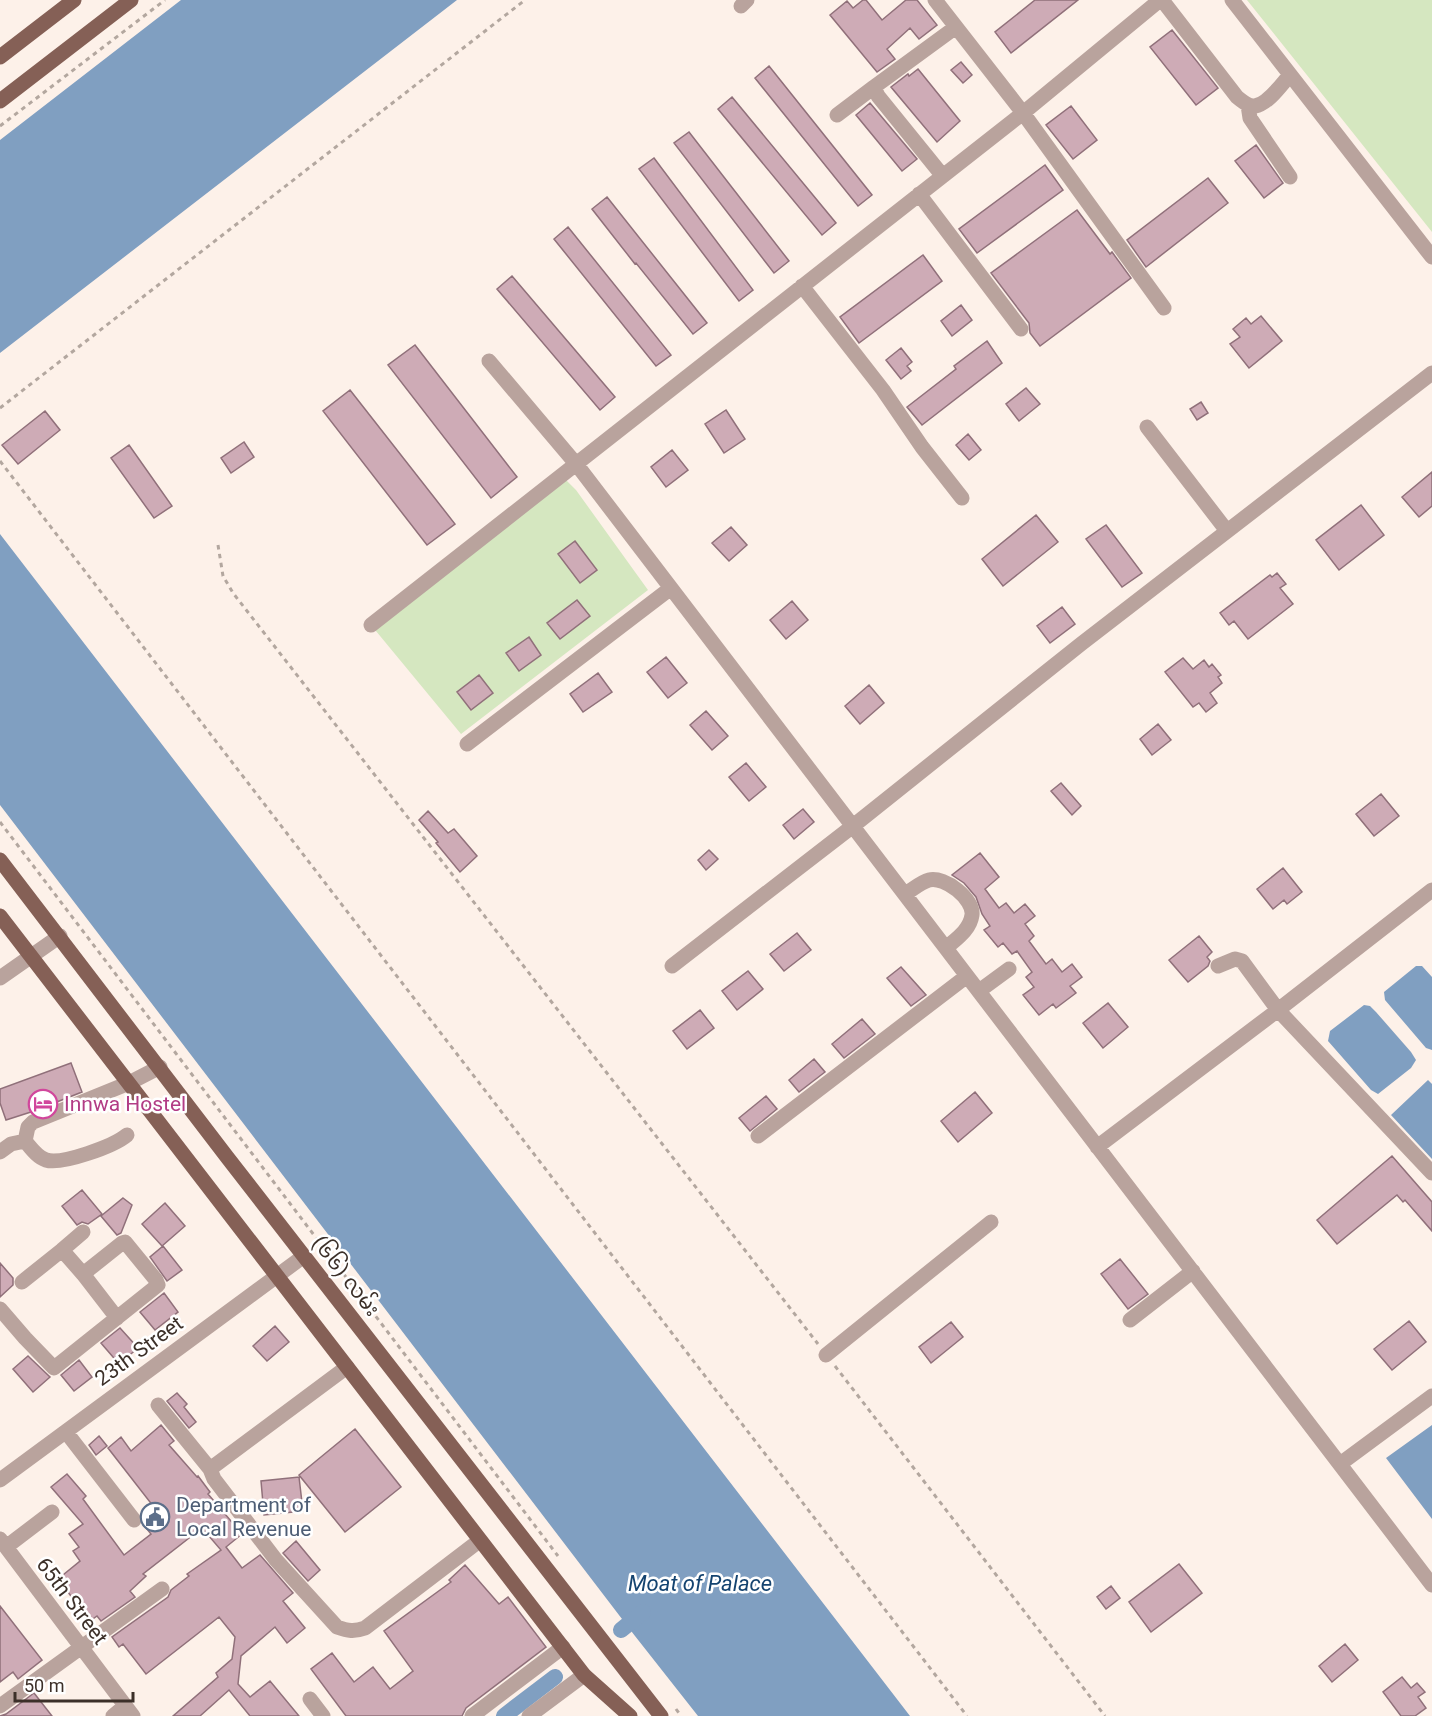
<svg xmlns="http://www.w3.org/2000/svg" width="1432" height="1716" font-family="Roboto,'Noto Sans Myanmar',sans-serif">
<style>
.green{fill:#d5e7c0}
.water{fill:#809fc1}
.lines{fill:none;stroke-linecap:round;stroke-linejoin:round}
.canal{stroke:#809fc1;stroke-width:16}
.building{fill:#ceabb6;stroke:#90707a;stroke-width:1.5}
.path{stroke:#b3a79f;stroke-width:3;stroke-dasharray:4.5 4.5;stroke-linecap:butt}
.minor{stroke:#b9a39d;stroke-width:15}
.major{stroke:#856056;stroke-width:15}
.labels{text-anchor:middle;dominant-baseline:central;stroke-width:5;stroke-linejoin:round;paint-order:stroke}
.hotel-label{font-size:21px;fill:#b23c85;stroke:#fff;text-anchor:start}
.street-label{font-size:21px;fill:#3c3029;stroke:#fff}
.service-label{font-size:21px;fill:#4e5e75;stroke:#fff;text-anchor:start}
.water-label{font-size:22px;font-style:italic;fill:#154470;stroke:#fff}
</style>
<rect width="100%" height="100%" fill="#fdf1e9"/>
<path class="green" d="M1247,0H1432V232Z
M562,476L576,490L648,590L461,734L371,625Z"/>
<path class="water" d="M181,0H457L0,353V140Z
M0,534L910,1716H698L635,1636L0,805Z
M1416,966H1422L1432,977V1050L1426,1048L1385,1000L1384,992Z
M1364,1005L1370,1006L1376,1012L1411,1052L1416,1060L1411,1068L1378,1094L1371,1090L1328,1041L1330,1031Z
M1428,1080L1432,1084V1159L1391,1115Z
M1432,1425V1519L1386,1458Z"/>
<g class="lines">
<path class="canal" d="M621,1630L643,1612
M504,1716L555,1677"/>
</g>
<path class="building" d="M863,0H866L882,20L906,0H917L937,25L919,39L910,28L887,49L895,59L877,72L830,15L847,1L853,8Z
M1035,0H1078L1011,53L995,32Z
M1172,30L1218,88L1196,105L1150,47Z
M961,62L972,75L963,83L951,70Z
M769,66L872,195L858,206L755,78Z
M918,69L960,121L937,142L891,87L908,74L909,76Z
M732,97L836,223L822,235L718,109Z
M870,103L917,159L902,171L856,115Z
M1071,106L1097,140L1073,159L1046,125Z
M689,132L789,261L774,273L674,143Z
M1256,145L1283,183L1264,198L1235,161Z
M654,158L753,290L739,301L639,169Z
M1045,165L1063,190L977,253L959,229Z
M1208,178L1228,203L1146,267L1127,240Z
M607,197L707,323L693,334L636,263L635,264L592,209Z
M1077,210L1110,254L1112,252L1131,278L1040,346L1030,333L1029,323L991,273Z
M568,227L671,355L656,366L554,239Z
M923,255L942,281L859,343L840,317Z
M512,276L615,397L600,410L497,289Z
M961,305L972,320L952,336L941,321Z
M1261,316L1282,341L1249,368L1230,344L1240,337L1233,329L1246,318L1251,324Z
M987,341L1002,363L922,425L907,407L956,369L954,366Z
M415,345L517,477L491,498L388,365Z
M901,348L912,362L907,366L911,371L901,379L886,360Z
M1026,388L1040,404L1019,421L1006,404Z
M350,390L455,524L427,545L323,411Z
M1201,402L1208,413L1197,420L1190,409Z
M726,410L745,439L724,453L705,424Z
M45,411L60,430L18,464L2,445Z
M968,434L981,450L969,460L956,445Z
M244,442L254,457L231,473L221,458Z
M129,445L172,506L154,518L111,458Z
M672,450L688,470L666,487L651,467Z
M1432,472V506L1419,517L1402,497Z
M1361,505L1384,535L1339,570L1316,540Z
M1036,515L1058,542L1003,586L982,559Z
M1106,525L1142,573L1122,587L1086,539Z
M731,527L747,545L729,561L712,543Z
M575,541L597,570L580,583L558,554Z
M1277,573L1286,584L1280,588L1293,604L1248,639L1234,621L1229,625L1220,613L1270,575L1272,577Z
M577,600L590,616L560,639L547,623Z
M792,601L808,620L786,639L770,620Z
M1062,607L1075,624L1050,643L1037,626Z
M529,637L541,655L519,671L506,653Z
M666,657L687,683L668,698L647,672Z
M1183,658L1193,669L1204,660L1209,667L1212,664L1221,675L1218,677L1222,683L1210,693L1217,703L1206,712L1199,703L1193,707L1165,672Z
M598,673L612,692L583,712L570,694Z
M479,675L493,693L471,710L457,692Z
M869,685L884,703L860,724L845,706Z
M706,711L728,736L712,750L690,725Z
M1158,724L1171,740L1152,755L1140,739Z
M746,763L766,787L749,801L729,777Z
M1061,783L1081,806L1072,815L1051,791Z
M1381,794L1399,816L1374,836L1356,814Z
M803,809L814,822L794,839L783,825Z
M428,811L448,833L454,829L477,856L460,872L436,843L438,842L419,820Z
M709,850L718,859L706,870L698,860Z
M980,853L999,877L985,889L999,908L1006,903L1014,913L1025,904L1035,916L1025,924L1034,936L1029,941L1046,964L1052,959L1062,972L1072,964L1082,977L1070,986L1076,993L1056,1008L1053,1004L1039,1015L1023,995L1034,987L1026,977L1032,972L1017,951L1012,954L1003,943L998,947L984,930L990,926L982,914L976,897L964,883L952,875Z
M1283,868L1302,892L1287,904L1284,900L1273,909L1257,889Z
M797,933L811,950L784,971L770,954Z
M1199,936L1212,952L1207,957L1210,961L1208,966L1188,982L1169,960Z
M901,967L926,995L911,1006L887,978Z
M748,971L763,989L737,1010L722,991Z
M1108,1003L1128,1027L1103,1048L1083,1023Z
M700,1010L714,1028L687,1049L673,1031Z
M862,1019L875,1034L844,1058L832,1044Z
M814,1059L825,1072L799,1092L789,1080Z
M71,1063L82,1092L34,1111L6,1120L0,1103V1089Z
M975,1092L992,1113L958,1142L941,1121Z
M766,1096L777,1109L750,1131L739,1118Z
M1392,1156L1432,1202V1231L1405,1200L1403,1202L1397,1195L1337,1244L1317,1220Z
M82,1190L102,1214L88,1224L82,1222L77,1225L62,1206Z
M123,1198L132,1205L121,1233L117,1235L101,1216Z
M165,1203L185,1226L162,1246L142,1224Z
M163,1246L182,1270L167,1281L150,1257Z
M1120,1259L1148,1294L1128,1309L1101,1274Z
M0,1263L13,1278V1285L0,1297Z
M164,1293L178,1312L155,1330L140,1312Z
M1409,1321L1426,1342L1392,1370L1374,1349Z
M951,1322L963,1337L931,1363L919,1347Z
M275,1326L289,1342L267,1361L253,1346Z
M120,1328L138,1348L119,1364L101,1343Z
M28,1356L50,1377L33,1392L13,1369Z
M79,1360L92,1377L74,1391L61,1375Z
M177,1393L187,1404L184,1407L196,1422L189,1428L167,1401Z
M161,1425L174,1441L169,1445L197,1477L198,1476L210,1492L208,1494L242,1534L226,1547L242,1568L260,1555L293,1593L283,1601L305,1628L287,1643L275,1627L241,1656L238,1684L250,1697L270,1681L299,1716H250L229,1690L200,1716H173L218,1677L216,1673L232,1659L235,1637L219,1617L146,1674L123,1644L119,1647L112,1637L168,1597L171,1590L189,1576L187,1574L221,1550L202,1528L143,1574L146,1576L130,1591L135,1597L101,1621L97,1616L90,1621L58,1579L80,1561L73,1551L79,1547L69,1534L83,1524L51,1487L67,1474L86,1496L83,1499L124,1555L151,1534L143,1524L144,1520L157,1511L108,1448L121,1437L131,1451Z
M355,1429L401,1487L345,1532L299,1475Z
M99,1436L107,1446L96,1455L89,1445Z
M299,1477L303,1511L264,1515L261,1481Z
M296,1541L320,1570L308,1581L283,1553Z
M1179,1564L1202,1593L1151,1632L1129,1602Z
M465,1565L499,1604L508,1597L546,1647L466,1708L462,1716H346L311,1669L332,1653L354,1682L373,1667L390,1689L413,1671L384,1631L451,1582L449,1580Z
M1111,1586L1120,1598L1106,1609L1097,1597Z
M0,1606L42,1660L18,1679L13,1672L0,1682Z
M1345,1644L1358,1660L1332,1682L1319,1666Z
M1402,1677L1411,1688L1417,1683L1425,1692L1418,1697L1426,1708L1415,1716H1401L1383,1692Z
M34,1693L52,1716H0L6,1714Z"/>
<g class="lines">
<path class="path" d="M0,126L165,0
M0,408L525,0
M0,461L967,1716
M218,545L223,576L233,593L818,1344
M0,822L558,1556
M835,1366L1105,1716
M676,1709L681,1716"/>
<path class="minor" d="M935,0L1023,113L1164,308
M1162,0L1237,97C1242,101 1249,107 1255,106C1268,104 1281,85 1289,76
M1232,0L1432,257
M741,6L747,0
M1248,105L1250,118L1290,177
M837,115L874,87
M942,175L878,96L874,87L956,27
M919,194L1021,329
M802,286L883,390L922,447L962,498
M489,361L577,465L1432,1585
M1147,427L1227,531
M371,625L1023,113L1160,0
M467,744L671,588
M905,894C912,890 921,882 929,880C945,876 974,899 972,915C970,930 956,939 946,948
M672,966L853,826L1081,644L1432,373
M1218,966L1235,959L1242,961L1278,1010L1432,1173
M0,978L60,936
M979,991L1009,969
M127,1135C114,1146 62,1165 46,1160C37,1157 31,1148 25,1141L28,1127L33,1122L129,1083L160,1067
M758,1136L967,976
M1097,1147L1278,1010L1432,890
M0,1152L11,1144L25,1141
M62,1250L83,1232
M22,1282L62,1250L83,1274
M0,1309L25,1338L54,1368L158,1285L156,1280L125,1242L122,1243L83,1274L117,1318
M1130,1320L1193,1271
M826,1355L991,1222
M347,1367L210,1469L214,1479L276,1560L337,1627C348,1631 354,1632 365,1628L479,1541
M158,1405L210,1469
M66,1432L134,1520
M1340,1464L1432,1396
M0,1480L304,1256
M0,1539L133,1716
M6,1547L52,1512
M310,1699L323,1716
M0,1706L162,1589
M113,1716L125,1706
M472,1716L563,1647
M529,1716L584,1675"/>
<path class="major" d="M0,57L74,0
M0,101L131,0
M0,860L227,1157L661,1716
M0,916L584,1675L630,1716"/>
</g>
<defs>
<g id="hotel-ring" transform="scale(1.5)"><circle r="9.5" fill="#fff" stroke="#d1479c" stroke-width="1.5"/><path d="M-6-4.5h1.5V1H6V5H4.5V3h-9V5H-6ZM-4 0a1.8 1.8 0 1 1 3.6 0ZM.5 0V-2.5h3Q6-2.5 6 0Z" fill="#d1479c"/></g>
<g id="civic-ring" transform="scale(1.5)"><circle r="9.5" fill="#fff" stroke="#5c6f8a" stroke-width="1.5"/><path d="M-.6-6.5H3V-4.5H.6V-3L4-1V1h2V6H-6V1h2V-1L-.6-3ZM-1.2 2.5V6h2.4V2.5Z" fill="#5c6f8a"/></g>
</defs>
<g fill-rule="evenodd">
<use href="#hotel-ring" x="43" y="1104"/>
<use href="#civic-ring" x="155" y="1517"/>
</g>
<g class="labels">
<g class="hotel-label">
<text x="64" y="1104">Innwa Hostel</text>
</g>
<g class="street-label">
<text transform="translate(346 1276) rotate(52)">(၆၆) လမ်း</text>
<text transform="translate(139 1351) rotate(-36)">23th Street</text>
<text transform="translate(72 1601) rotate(53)">65th Street</text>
</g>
<g class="service-label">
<text x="176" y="1505">Department of<tspan x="176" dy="24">Local Revenue</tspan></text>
</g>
<g class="water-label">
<text x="700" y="1583">Moat of Palace</text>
</g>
</g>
<path d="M15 1692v9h118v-9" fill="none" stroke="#3c3029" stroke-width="3"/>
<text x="24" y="1692" font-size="18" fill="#3c3029" stroke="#ffffff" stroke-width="4.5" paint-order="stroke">50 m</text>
</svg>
